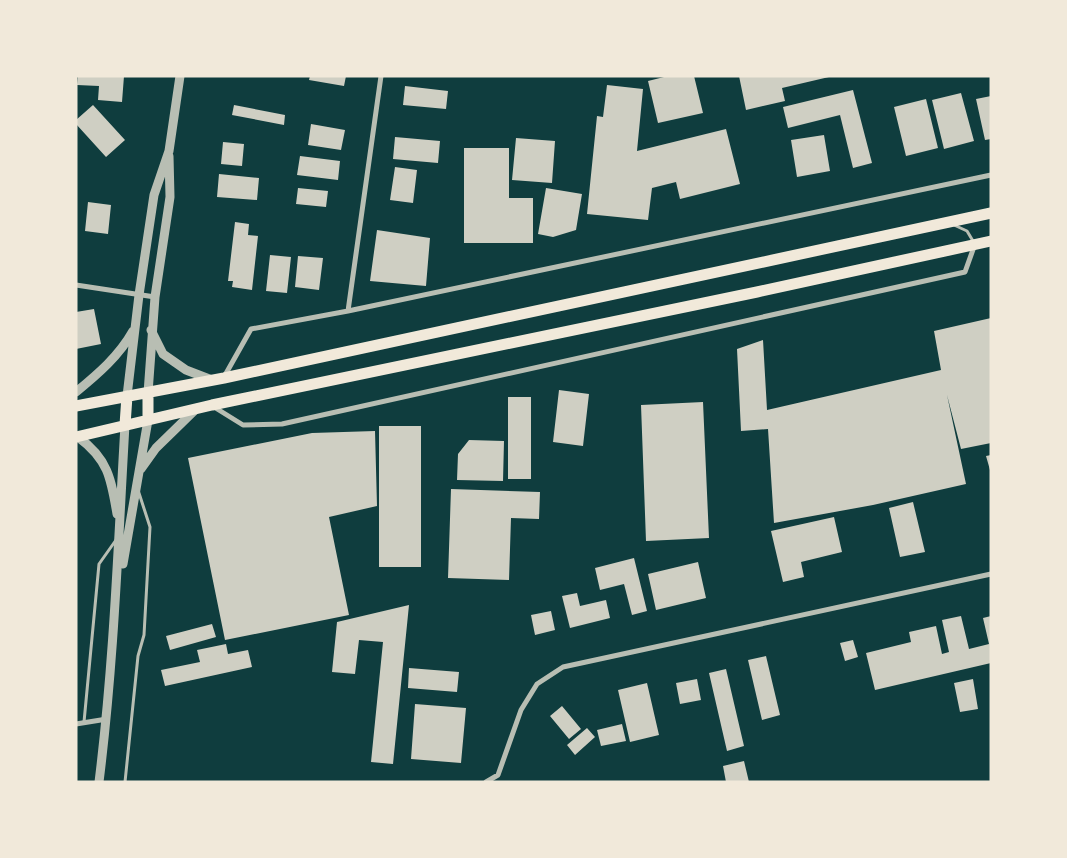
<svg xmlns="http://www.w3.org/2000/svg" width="1067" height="858" font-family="Roboto,sans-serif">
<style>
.building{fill:#cfcfc3}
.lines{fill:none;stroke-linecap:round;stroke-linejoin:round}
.service{stroke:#b8beb3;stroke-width:3}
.minor{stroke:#b8beb3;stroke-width:5}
.tertiary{stroke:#b8beb3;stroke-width:9}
.trunk{stroke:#f1e9da;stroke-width:11}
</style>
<rect width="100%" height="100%" fill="#0f3d3e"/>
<path class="building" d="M78,76H124L122,102L98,100L99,86L77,85Z
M310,76H346L344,86L309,80Z
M668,76H694L703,113L658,123L648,81Z
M739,76H829V77L782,88L785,101L746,110Z
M607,85L643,89L637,151L726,129L740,184L680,199L676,182L652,188L648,220L587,214L597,116L603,117Z
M405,86L448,91L446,109L403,105Z
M853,90L872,163L853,168L840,115L788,128L783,107Z
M961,93L974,141L944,149L932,100Z
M991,96V139L985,140L976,99Z
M926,99L938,148L906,156L894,107Z
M93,105L125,140L106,157L76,124V120Z
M234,105L285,115L284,125L232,115Z
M311,124L345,130L341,150L308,145Z
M824,135L830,171L797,177L791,140Z
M395,137L440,141L438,163L393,159Z
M516,138L555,141L552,183L512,180Z
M223,142L244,144L242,166L221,164Z
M464,148H509V198H533V243H464Z
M300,156L340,161L338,180L297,175Z
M395,167L417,170L413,203L390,200Z
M219,174L259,178L257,200L217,197Z
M298,188L328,191L326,207L296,204Z
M546,188L582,194L576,230L553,237L538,234Z
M88,202L111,205L108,234L85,231Z
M235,222L249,224L248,235L258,236L252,290L232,287L233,281H228Z
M377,230L430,238L426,286L370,281Z
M270,255L291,257L287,293L266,291Z
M298,256L323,258L319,290L295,287Z
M94,309L101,344L76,349V312Z
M991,318V443L961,449L947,395L966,484L873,505L774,523L768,429L741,431L737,349L763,340L767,410L941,370L934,331Z
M559,390L589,394L583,446L553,442Z
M508,397H531V479H508Z
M703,402L709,538L646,541L641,405Z
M379,426H421V567H379Z
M375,431L377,506L329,517L349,615L225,640L188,458L312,433Z
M469,440L504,441L503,481L457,480L458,454Z
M991,455V470H990L986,456Z
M451,489L540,492L539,519L511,518L509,580L448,578Z
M913,502L925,552L900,557L889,508Z
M834,517L842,552L801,562L804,577L783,582L771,531Z
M634,558L647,611L632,615L624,584L600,590L595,568Z
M698,562L706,598L656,610L648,574Z
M577,593L580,606L606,600L610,618L570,628L562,596Z
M409,605L393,764L371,762L383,642L359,640L355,674L332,672L337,622Z
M551,611L555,630L535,635L531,615Z
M961,616L969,649L989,644L983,618L991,616V663L875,690L866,653L911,642L909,632L936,626L942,654L949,652L942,620Z
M212,624L216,637L170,650L166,636Z
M853,640L858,657L845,661L840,643Z
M226,644L228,654L248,650L252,667L165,686L161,670L200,662L197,650Z
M766,656L780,715L762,720L748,660Z
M409,668L459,672L457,692L408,688Z
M726,669L744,746L727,751L709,673Z
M697,679L701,700L680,704L676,683Z
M973,679L978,709L960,712L954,683Z
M647,683L659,735L630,742L618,690Z
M415,704L466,708L461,763L411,759Z
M562,706L581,729L569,739L550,716Z
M622,724L626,741L601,746L597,730Z
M587,728L595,737L575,755L567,745Z
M744,761L749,782H726L723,766Z"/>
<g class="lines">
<path class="service" d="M954,225L967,231L973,241
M84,722L99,564L116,540
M125,782L138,656L144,635L150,527L138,490"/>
<path class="minor" d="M76,285L155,297
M348,311L381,76
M224,377L251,329L348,311L991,175
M214,407L243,425L282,424L965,272L975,244
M76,724L107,719
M486,782L498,775L521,710L537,684L563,667L991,574"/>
<path class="tertiary" d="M151,330L163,354L186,370L212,380
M76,392C98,374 119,356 133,331
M148,393L155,297L170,197L169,156
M127,396L139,295L154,195L169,151L180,76
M78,437C108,459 111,478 117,514
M141,469L156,448L196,409
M123,564L148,420
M99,782C114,662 118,545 125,425"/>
<path class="trunk" d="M76,406L224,378L991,213
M148,420V393
M125,425L127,396
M76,437L212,405L757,292L991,241"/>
</g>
<rect width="1067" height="858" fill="none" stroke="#f1e9da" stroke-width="155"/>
</svg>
